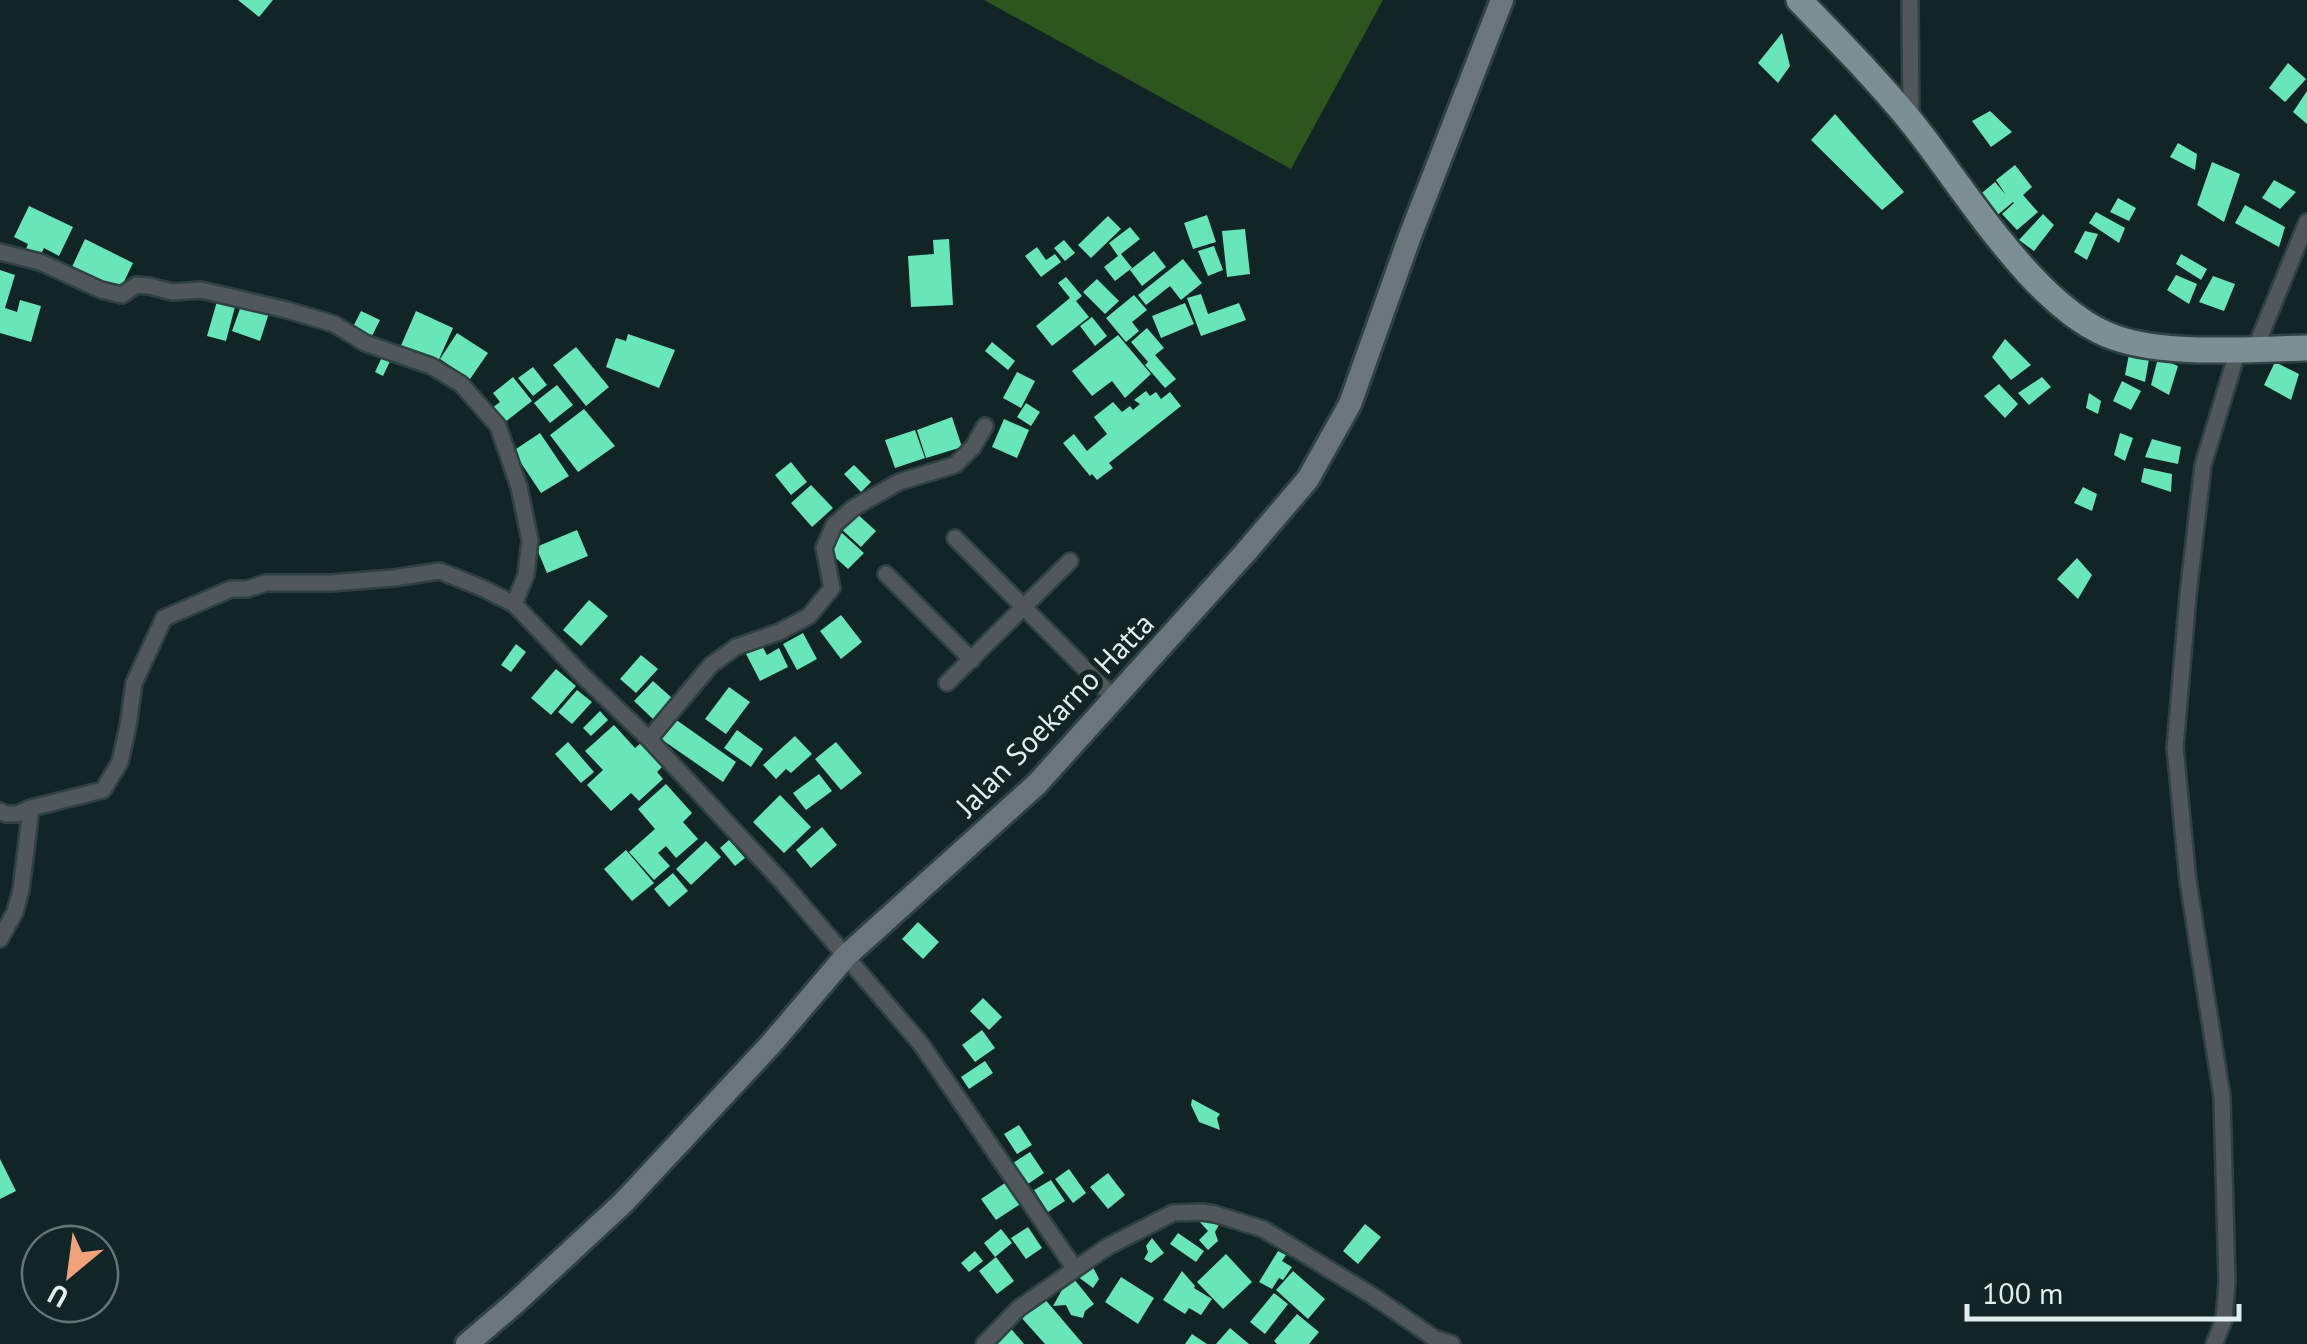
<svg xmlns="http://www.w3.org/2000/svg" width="2307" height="1344" font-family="'PT Sans',sans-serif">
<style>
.green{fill:#2d551d}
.building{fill:#69e5ba}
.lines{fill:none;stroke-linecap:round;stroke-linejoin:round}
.street-casing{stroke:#2f4142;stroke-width:20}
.secondary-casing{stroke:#2f4142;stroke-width:28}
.primary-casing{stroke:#2f4142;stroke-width:30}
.street{stroke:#50585b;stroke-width:15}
.secondary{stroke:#6a767c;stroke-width:22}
.primary{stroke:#7e8e95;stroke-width:25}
.labels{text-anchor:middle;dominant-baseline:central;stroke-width:10;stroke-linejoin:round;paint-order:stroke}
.street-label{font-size:30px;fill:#e2eeee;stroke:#122526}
</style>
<rect width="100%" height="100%" fill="#122526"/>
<path class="green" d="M984,0H1383L1291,169Z"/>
<path class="building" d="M238,0H273L259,17Z
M1782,33L1790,66L1778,83L1758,63Z
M2288,63L2306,79L2285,102L2269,88Z
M2307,91V124L2293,112Z
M1990,111L2012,132L1991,147L1972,121Z
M1835,114L1904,192L1882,210L1811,140Z
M2178,143L2197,154L2195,170L2170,157Z
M2212,162L2240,174L2224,222L2197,205Z
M2015,165L2032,187L2023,195L2038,212L2017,230L2002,214L2014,203L2013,202L1995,217L1977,197L1995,182L2006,195L1996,180Z
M2274,180L2296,192L2280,209L2262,198Z
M2118,198L2136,208L2129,221L2110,212Z
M2245,205L2285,227L2279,247L2235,223Z
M29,206L73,227L59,256L44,248L40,256L26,249L28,244L14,237Z
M2096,212L2125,228L2119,243L2089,223Z
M2043,214L2054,225L2034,251L2019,240Z
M1207,215L1216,242L1193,249L1184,223Z
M1108,216L1121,229L1091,258L1078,245Z
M1130,227L1140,239L1121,254L1132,268L1115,281L1104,267L1118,256L1109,243Z
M1245,229L1250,274L1227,277L1222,231Z
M2085,231L2098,234L2087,260L2074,252Z
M85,239L133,263L119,292L71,269Z
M949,239L953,305L911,307L908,256L934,254L933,240Z
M1064,240L1075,253L1065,261L1054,248Z
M1214,246L1223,270L1208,276L1198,251Z
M1037,247L1046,260L1055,254L1061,262L1041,277L1025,256Z
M1154,251L1166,267L1142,286L1130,270Z
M2181,254L2207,269L2201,280L2176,264Z
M1183,259L1202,283L1181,300L1170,286L1146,305L1138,295Z
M0,270L15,275L5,308L17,312L20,300L41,306L31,342L0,333Z
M2176,275L2197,284L2189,304L2167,290Z
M2213,276L2235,284L2224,311L2199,302Z
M1066,277L1082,296L1076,301L1089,317L1052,346L1036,326L1070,298L1058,283Z
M1097,279L1119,301L1105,314L1083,292Z
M1201,294L1208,314L1239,303L1246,320L1201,336L1187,298Z
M1134,295L1147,310L1132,322L1139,331L1126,342L1106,318Z
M218,298L236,303L226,341L207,336Z
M242,303L269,313L260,341L232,331Z
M1185,303L1194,324L1161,338L1152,316Z
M361,311L380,320L369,342L350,333Z
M416,311L453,328L436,366L399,350Z
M1092,317L1107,336L1095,346L1080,326Z
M1147,328L1164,348L1155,355L1176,379L1165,388L1145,365L1148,362L1131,342Z
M457,333L488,353L470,379L440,359Z
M628,334L675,350L659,388L606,367L616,338L626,341Z
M1118,335L1151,374L1125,398L1112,381L1092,396L1072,371Z
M2005,339L2031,365L2011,380L1992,357Z
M992,342L1015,361L1008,370L985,351Z
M576,347L609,387L586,406L553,365Z
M2129,354L2149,359L2145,382L2125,375Z
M383,355L391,359L383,376L375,372Z
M2158,358L2178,366L2169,395L2151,385Z
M2275,362L2299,374L2291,400L2264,385Z
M533,367L547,385L533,396L518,378Z
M1017,372L1035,381L1021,408L1003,398Z
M513,377L532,401L504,423L492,408L500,402L493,393Z
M2042,377L2051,387L2029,405L2018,393Z
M2122,381L2141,391L2131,410L2113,401Z
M1999,384L2018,404L2005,418L1984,396Z
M557,385L573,405L550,423L534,403Z
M1146,391L1150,396L1156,392L1161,399L1170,392L1181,406L1109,463L1113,468L1097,480L1092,474L1090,476L1063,443L1074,434L1087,451L1107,434L1094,417L1113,402L1122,412L1130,406L1133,410L1140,404L1134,400Z
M2089,393L2101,401L2098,414L2086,408Z
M1026,403L1040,412L1031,426L1017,417Z
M584,409L615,446L578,472L550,435Z
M952,417L962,447L926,458L917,430Z
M1004,419L1029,430L1017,458L992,447Z
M915,430L925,458L895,468L885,440Z
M540,433L569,476L541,493L513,451Z
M2120,433L2133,438L2125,461L2114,455Z
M2152,439L2181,447L2178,464L2145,457Z
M791,462L807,482L791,495L775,475Z
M854,465L871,482L861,492L844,474Z
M2144,468L2172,474L2171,492L2141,482Z
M811,485L833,508L812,527L791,503Z
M2083,487L2097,494L2092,511L2074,503Z
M854,511L876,531L861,547L839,527Z
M577,530L588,556L547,573L536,547Z
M842,533L864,553L848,569L826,549Z
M2077,558L2092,575L2078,599L2057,579Z
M589,600L608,616L581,646L563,630Z
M841,615L862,642L841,659L820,631Z
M803,633L817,659L797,670L783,644Z
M516,644L526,652L511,672L501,665Z
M761,644L767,655L779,648L788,667L760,681L745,652Z
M641,655L658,669L636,693L620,679Z
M556,669L576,686L551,715L531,698Z
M653,681L672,698L653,719L634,701Z
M729,687L750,702L726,734L705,719Z
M577,690L592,702L572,724L558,712Z
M600,711L608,720L591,736L583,728Z
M675,719L736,762L723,782L661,739Z
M614,725L635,748L641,743L662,767L657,772L663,779L639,801L631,793L611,811L587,785L603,770L585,751Z
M737,730L763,749L751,767L724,748Z
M795,736L812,754L791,773L786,769L776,779L763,765Z
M568,742L594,772L581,783L555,754Z
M836,742L862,773L841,790L815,759Z
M819,774L832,791L806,810L793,793Z
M666,784L692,813L683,822L698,839L676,858L666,846L658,853L670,866L654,880L629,852L655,829L638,809Z
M780,795L811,827L784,853L753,822Z
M822,827L837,845L811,868L796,850Z
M729,840L745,858L735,866L720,848Z
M706,841L721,857L691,885L676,869Z
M626,850L654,883L632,901L604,869Z
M673,873L688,891L669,907L654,889Z
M918,922L939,942L923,959L902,939Z
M983,998L1002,1017L989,1030L970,1011Z
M982,1030L995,1048L975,1062L962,1045Z
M985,1061L993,1073L969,1089L961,1077Z
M1192,1099L1220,1114L1217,1118L1220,1130L1199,1122L1191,1105Z
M1019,1125L1032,1145L1017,1154L1004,1134Z
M1030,1152L1044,1173L1025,1186L1010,1165Z
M0,1159L16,1191L0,1199Z
M1069,1169L1086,1193L1073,1203L1055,1179Z
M1108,1173L1125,1195L1108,1209L1090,1187Z
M1051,1180L1065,1201L1048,1212L1034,1190Z
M1008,1181L1022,1203L996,1220L981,1199Z
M1202,1212L1221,1221L1215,1232L1218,1241L1208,1250L1199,1240L1208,1231L1198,1220Z
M1365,1224L1381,1237L1358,1264L1343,1251Z
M1028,1227L1042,1248L1026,1259L1011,1238Z
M1001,1229L1012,1243L995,1257L984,1243Z
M1178,1233L1204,1251L1196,1262L1170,1244Z
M1152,1238L1164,1253L1151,1263L1144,1259L1148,1252L1146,1246Z
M975,1251L983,1261L969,1272L961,1263Z
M1278,1251L1286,1255L1282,1261L1292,1267L1283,1280L1279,1278L1272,1289L1259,1282Z
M1226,1254L1252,1282L1223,1309L1197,1282Z
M996,1257L1014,1281L997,1294L979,1271Z
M1089,1259L1099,1279L1093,1288L1077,1276Z
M1182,1271L1195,1286L1194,1288L1212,1299L1201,1315L1189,1308L1185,1314L1163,1300Z
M1293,1271L1325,1299L1308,1319L1276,1290Z
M1121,1277L1154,1298L1138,1324L1105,1302Z
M1074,1279L1094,1304L1085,1311L1083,1318L1071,1315L1066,1305L1053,1306L1063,1288Z
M1274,1293L1288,1304L1265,1334L1250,1322Z
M1043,1297L1083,1344H1045L1019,1315Z
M1297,1314L1319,1332L1309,1344H1277L1274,1341Z
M1007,1324L1024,1344H988Z
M1230,1328L1249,1344H1216Z
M1192,1334L1207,1344H1185Z"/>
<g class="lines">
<g class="street-casing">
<path id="street" d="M1910,0L1911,121
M0,252L40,262L101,290L122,295L136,285L149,286L173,292L201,290L287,310L334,324L365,343L431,366L461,384L498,426L519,487L530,540L526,575L514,604
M2255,349L2307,222
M955,538L1114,698
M886,574L972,660
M947,683L1070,561
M649,739L711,665L736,647L779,632L809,616L832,588L824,548L834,525L853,508L899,482L955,465L973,447L985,426
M0,811L6,814H17L31,808L103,790L120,762L128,726L134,683L164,618L231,589H247L266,583H331L393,578L440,571L482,588L514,604L582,675L649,739L783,883L921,1044L1075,1269
M0,939L15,912L21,890L31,808
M984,1344L1019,1308L1107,1247L1173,1213L1202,1212L1215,1214L1263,1229L1373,1296L1434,1338L1452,1344
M2214,1344L2224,1320L2227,1282L2222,1097L2188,881L2175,748L2188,595L2203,465L2238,350"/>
</g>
<g class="secondary-casing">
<path id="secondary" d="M467,1344L515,1303L624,1202L771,1044L846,956L1037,784L1245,553L1308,479L1350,404L1410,236L1502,0"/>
</g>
<g class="primary-casing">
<path id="primary" d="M1799,0C1838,40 1878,81 1913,124C1965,189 2037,312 2116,338C2168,356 2252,349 2307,348"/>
</g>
<use href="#street" class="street"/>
<use href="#secondary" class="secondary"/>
<use href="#primary" class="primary"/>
</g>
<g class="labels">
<g class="street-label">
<text transform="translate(1054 714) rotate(-46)">Jalan Soekarno Hatta</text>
</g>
</g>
<g transform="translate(70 1274) rotate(209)"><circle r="48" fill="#122526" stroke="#657576" stroke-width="2.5"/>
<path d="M0-8L18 38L0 25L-18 38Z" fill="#f0a27a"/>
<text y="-15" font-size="28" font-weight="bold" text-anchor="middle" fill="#e2eeee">U</text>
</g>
<path d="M1967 1304v15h272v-15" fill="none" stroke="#e2eeee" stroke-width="5"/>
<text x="1982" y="1304" font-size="30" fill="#e2eeee" stroke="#122526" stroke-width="8" paint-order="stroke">100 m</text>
</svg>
